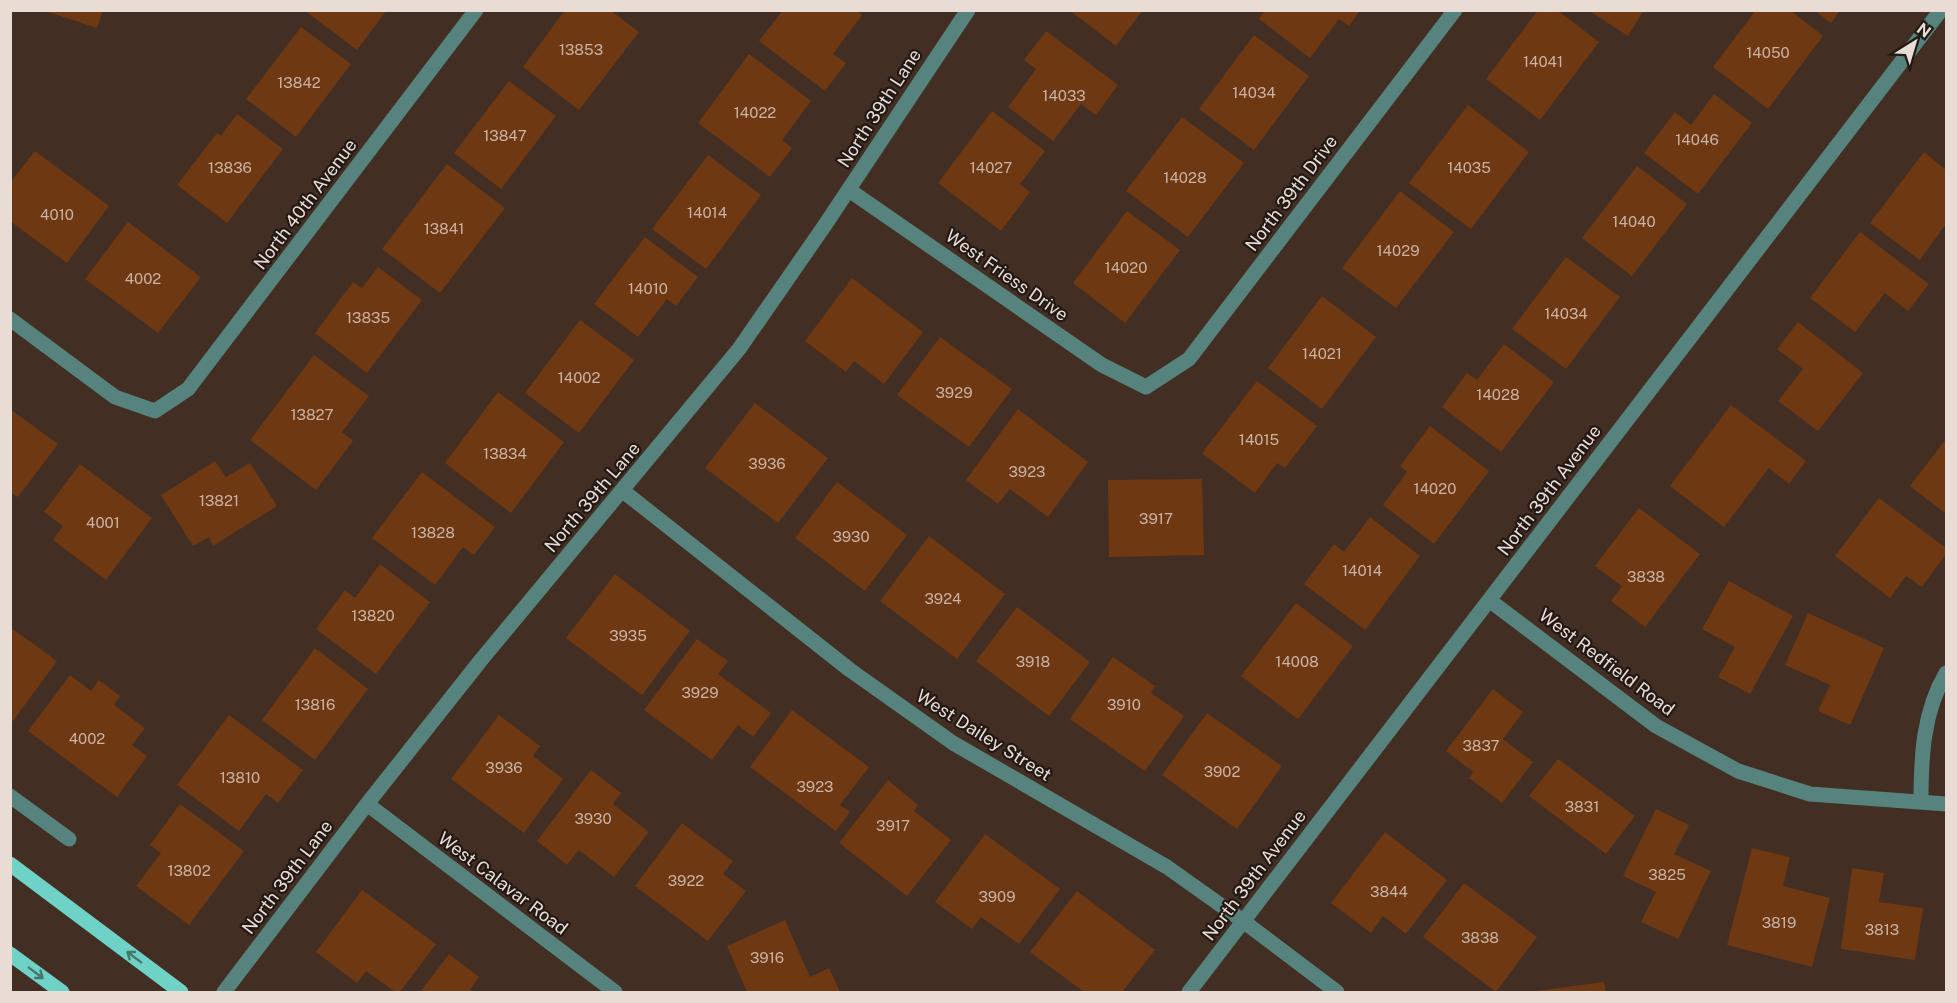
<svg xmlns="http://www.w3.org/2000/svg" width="1957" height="1003" font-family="'Public Sans',sans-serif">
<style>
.building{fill:#6e3813}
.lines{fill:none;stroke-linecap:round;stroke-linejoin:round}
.minor{stroke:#56837d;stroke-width:15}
.major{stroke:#6fd2c6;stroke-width:15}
.oneway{stroke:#48766d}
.labels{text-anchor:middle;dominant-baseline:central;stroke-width:4.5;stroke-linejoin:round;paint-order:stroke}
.number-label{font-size:15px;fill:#cab3a4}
.street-label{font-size:18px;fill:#e9dcd5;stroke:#221914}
</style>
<rect width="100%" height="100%" fill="#422e23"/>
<path class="building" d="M42,10H103L97,28Z
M304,10H387L357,50Z
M565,10H610L639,32L579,110L523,67Z
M783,10H857L862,15L833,54L846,63L825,91L759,41Z
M1069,10H1143L1116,46Z
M1265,10H1360L1349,26L1339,19L1310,58L1259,19Z
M1538,10H1557L1599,42L1540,120L1486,79Z
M1588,10H1644L1628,36Z
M1756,10H1790L1823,36L1768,109L1713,67Z
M1814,10H1840L1831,23Z
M301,27L351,64L296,137L246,99Z
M1046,31L1118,85L1096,115L1081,104L1053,141L1008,107L1036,69L1024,60Z
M1254,35L1309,76L1254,150L1199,109Z
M749,54L811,101L782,140L792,148L770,177L698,123Z
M509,81L556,116L501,189L454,153Z
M1714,94L1752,123L1698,194L1644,153L1675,112L1691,125Z
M1468,105L1529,152L1471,229L1409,183Z
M992,111L1045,151L1020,184L1030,192L1001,231L938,183Z
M237,114L283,149L227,223L177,185L217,133L221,136Z
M1182,117L1244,163L1188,237L1126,191Z
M35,151L109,206L67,263L10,221V183Z
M1924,152L1946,170V224L1920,260L1870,223Z
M708,155L761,195L706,269L652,229Z
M447,164L505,208L440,293L382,249Z
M1637,166L1687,204L1632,276L1582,238Z
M1400,191L1454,232L1396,308L1342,268Z
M1127,211L1180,250L1125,323L1073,283Z
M128,222L201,277L158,333L85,279Z
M1860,232L1929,284L1908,311L1885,293L1855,332L1810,298Z
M645,237L698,277L676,306L667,299L638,337L594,304Z
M1566,257L1620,297L1566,369L1512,329Z
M378,267L422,300L367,373L315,333L353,282L362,288Z
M852,278L923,332L884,384L854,361L846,372L805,341Z
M1322,296L1376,337L1322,409L1268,368Z
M580,320L634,360L579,433L525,393Z
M1798,322L1863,373L1818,431L1778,401L1803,369L1777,349Z
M940,337L1012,389L969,447L897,395Z
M1504,344L1554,382L1501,452L1442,407L1467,373L1477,380Z
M314,355L369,396L342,432L353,441L316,490L250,440Z
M1257,381L1317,426L1285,468L1277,463L1255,493L1202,453Z
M498,392L564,442L511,513L445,463Z
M755,403L828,458L778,523L705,468Z
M1731,405L1806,461L1789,484L1769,468L1724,527L1670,486Z
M10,409L58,444L18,497L10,492Z
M1018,409L1088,462L1048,517L1010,489L998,504L966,480Z
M1430,426L1489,471L1434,544L1383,505L1407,472L1400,466Z
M1946,439V514L1910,486Z
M215,461L226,477L250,463L277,506L213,546L209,537L193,546L161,495Z
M80,464L152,518L106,580L53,540L63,526L44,512Z
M422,472L495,527L474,555L463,547L435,585L372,538Z
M1202,479L1204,555L1109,557L1108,480Z
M837,482L907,535L865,591L795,538Z
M1879,498L1946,548V554L1922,587L1906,576L1890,598L1835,556Z
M1639,508L1700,554L1645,627L1611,601L1622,586L1595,566Z
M1370,517L1420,556L1365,630L1304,584L1334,544L1344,552Z
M929,536L1005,594L957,659L880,601Z
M380,564L430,602L376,674L316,629L345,590L355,598Z
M615,574L690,631L642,695L566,638Z
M1729,581L1793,616L1750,694L1718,677L1735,647L1702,629Z
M1296,603L1353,646L1298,719L1241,676Z
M1017,607L1090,662L1049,716L976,661Z
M1808,613L1884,648L1850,725L1818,711L1830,685L1785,665Z
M10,627L57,661L13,721L10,720Z
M697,639L728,661L718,674L771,713L753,737L738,725L712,760L644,710Z
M315,648L368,689L315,760L262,720Z
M1113,657L1155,686L1151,693L1184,716L1145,771L1070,719Z
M70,675L91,691L99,680L120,696L114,705L145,728L132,745L147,756L117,797L28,731Z
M1493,689L1523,712L1503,739L1533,762L1502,803L1469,778L1473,772L1446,751Z
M792,710L869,767L840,805L850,812L836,831L750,767Z
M1207,713L1282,766L1237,829L1162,775Z
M229,715L303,770L278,803L266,794L239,831L177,785Z
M499,715L540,746L533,756L563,779L524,833L451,779Z
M1558,759L1635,816L1606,854L1529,796Z
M591,770L621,793L613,804L649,832L614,877L579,850L567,865L537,841Z
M888,780L918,805L914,811L951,840L907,896L839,843Z
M180,804L244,851L189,925L136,886L161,853L150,845Z
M1656,809L1689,825L1674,854L1711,871L1678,939L1641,922L1656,892L1623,876Z
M682,823L733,861L723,874L746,891L708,941L635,886Z
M1385,832L1447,880L1406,934L1383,916L1371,933L1331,903Z
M985,834L1060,889L1019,944L981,917L972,929L935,902Z
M1752,848L1790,857L1783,886L1830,898L1812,967L1727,945Z
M1852,868L1884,873L1879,902L1923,908L1915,960L1841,949Z
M1464,883L1537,937L1496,992L1423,937Z
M362,890L436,944L400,992H395L366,971L357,983L316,952Z
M1077,891L1155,950L1122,992H1084L1030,952Z
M785,920L810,977L829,968L840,992H747L727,946Z
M449,954L479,977L470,990L474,992H420Z
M1604,982L1606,992H1536V991Z"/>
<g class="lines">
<path class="minor" d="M849,190L1102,365L1146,387L1189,359L1455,10
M10,319L115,397L155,411L188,389L476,10
M623,491L850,670L953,743L1167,867L1243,921L1337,992
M1489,600L1656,726L1738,771L1810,794L1946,804
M10,796L69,839
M1921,802C1921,757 1923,712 1946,673
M367,804L615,992
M224,992L367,804L481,660L739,349L825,225L968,10
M1189,992L1941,10"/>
<path class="major" d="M10,864L181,992
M10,954L62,992"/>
</g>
<defs><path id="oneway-shaft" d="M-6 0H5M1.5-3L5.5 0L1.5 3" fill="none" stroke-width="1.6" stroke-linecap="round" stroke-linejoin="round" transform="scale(1.5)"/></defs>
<g class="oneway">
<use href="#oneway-shaft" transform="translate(134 957) rotate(-143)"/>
<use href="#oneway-shaft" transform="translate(36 973) rotate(37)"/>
</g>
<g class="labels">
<g class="number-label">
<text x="581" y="49">13853</text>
<text x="1768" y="52">14050</text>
<text x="1543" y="61">14041</text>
<text x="299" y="82">13842</text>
<text x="1254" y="92">14034</text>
<text x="1064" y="95">14033</text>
<text x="755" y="112">14022</text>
<text x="505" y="135">13847</text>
<text x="1697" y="139">14046</text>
<text x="230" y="167">13836</text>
<text x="991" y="167">14027</text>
<text x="1469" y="167">14035</text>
<text x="1185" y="177">14028</text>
<text x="707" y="212">14014</text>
<text x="57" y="214">4010</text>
<text x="1634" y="221">14040</text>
<text x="444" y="228">13841</text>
<text x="1398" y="250">14029</text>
<text x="1126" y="267">14020</text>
<text x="143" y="278">4002</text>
<text x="648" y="288">14010</text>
<text x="1566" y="313">14034</text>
<text x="368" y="317">13835</text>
<text x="1322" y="353">14021</text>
<text x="579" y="377">14002</text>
<text x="954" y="392">3929</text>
<text x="1498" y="394">14028</text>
<text x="312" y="414">13827</text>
<text x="1259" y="439">14015</text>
<text x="505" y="453">13834</text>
<text x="767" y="463">3936</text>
<text x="1027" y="471">3923</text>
<text x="1435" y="488">14020</text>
<text x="219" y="500">13821</text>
<text x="1156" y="518">3917</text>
<text x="103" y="522">4001</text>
<text x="433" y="532">13828</text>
<text x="851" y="536">3930</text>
<text x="1362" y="570">14014</text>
<text x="1646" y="576">3838</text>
<text x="943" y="598">3924</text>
<text x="373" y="615">13820</text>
<text x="628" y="635">3935</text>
<text x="1033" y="661">3918</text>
<text x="1297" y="661">14008</text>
<text x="700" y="692">3929</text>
<text x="315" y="704">13816</text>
<text x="1124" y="704">3910</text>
<text x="87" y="738">4002</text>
<text x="1481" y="745">3837</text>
<text x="504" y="767">3936</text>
<text x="1222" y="771">3902</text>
<text x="240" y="777">13810</text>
<text x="815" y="786">3923</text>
<text x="1582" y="806">3831</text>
<text x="593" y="818">3930</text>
<text x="893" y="825">3917</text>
<text x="189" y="870">13802</text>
<text x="1667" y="874">3825</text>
<text x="686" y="880">3922</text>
<text x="1389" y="891">3844</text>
<text x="997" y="896">3909</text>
<text x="1779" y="922">3819</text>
<text x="1882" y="929">3813</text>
<text x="1480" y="937">3838</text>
<text x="767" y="957">3916</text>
</g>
<g class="street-label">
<text transform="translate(879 108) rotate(-57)">North 39th Lane</text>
<text transform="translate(1291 193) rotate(-53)">North 39th Drive</text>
<text transform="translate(305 204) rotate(-53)">North 40th Avenue</text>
<text transform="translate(1007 275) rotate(35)">West Friess Drive</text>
<text transform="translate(1549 490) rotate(-53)">North 39th Avenue</text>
<text transform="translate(592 497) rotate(-50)">North 39th Lane</text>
<text transform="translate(1607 662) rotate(37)">West Redfield Road</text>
<text transform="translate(984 735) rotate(32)">West Dailey Street</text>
<text transform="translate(1254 875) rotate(-53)">North 39th Avenue</text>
<text transform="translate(287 877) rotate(-53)">North 39th Lane</text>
<text transform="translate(503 883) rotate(37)">West Calavar Road</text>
</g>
</g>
<rect width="1957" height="1003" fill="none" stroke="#e9dcd5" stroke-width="24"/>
<g transform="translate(1915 42) rotate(37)" stroke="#221914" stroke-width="4.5" paint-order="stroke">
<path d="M0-4.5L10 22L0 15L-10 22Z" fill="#e9dcd5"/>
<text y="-9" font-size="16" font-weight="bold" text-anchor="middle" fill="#e9dcd5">N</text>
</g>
</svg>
